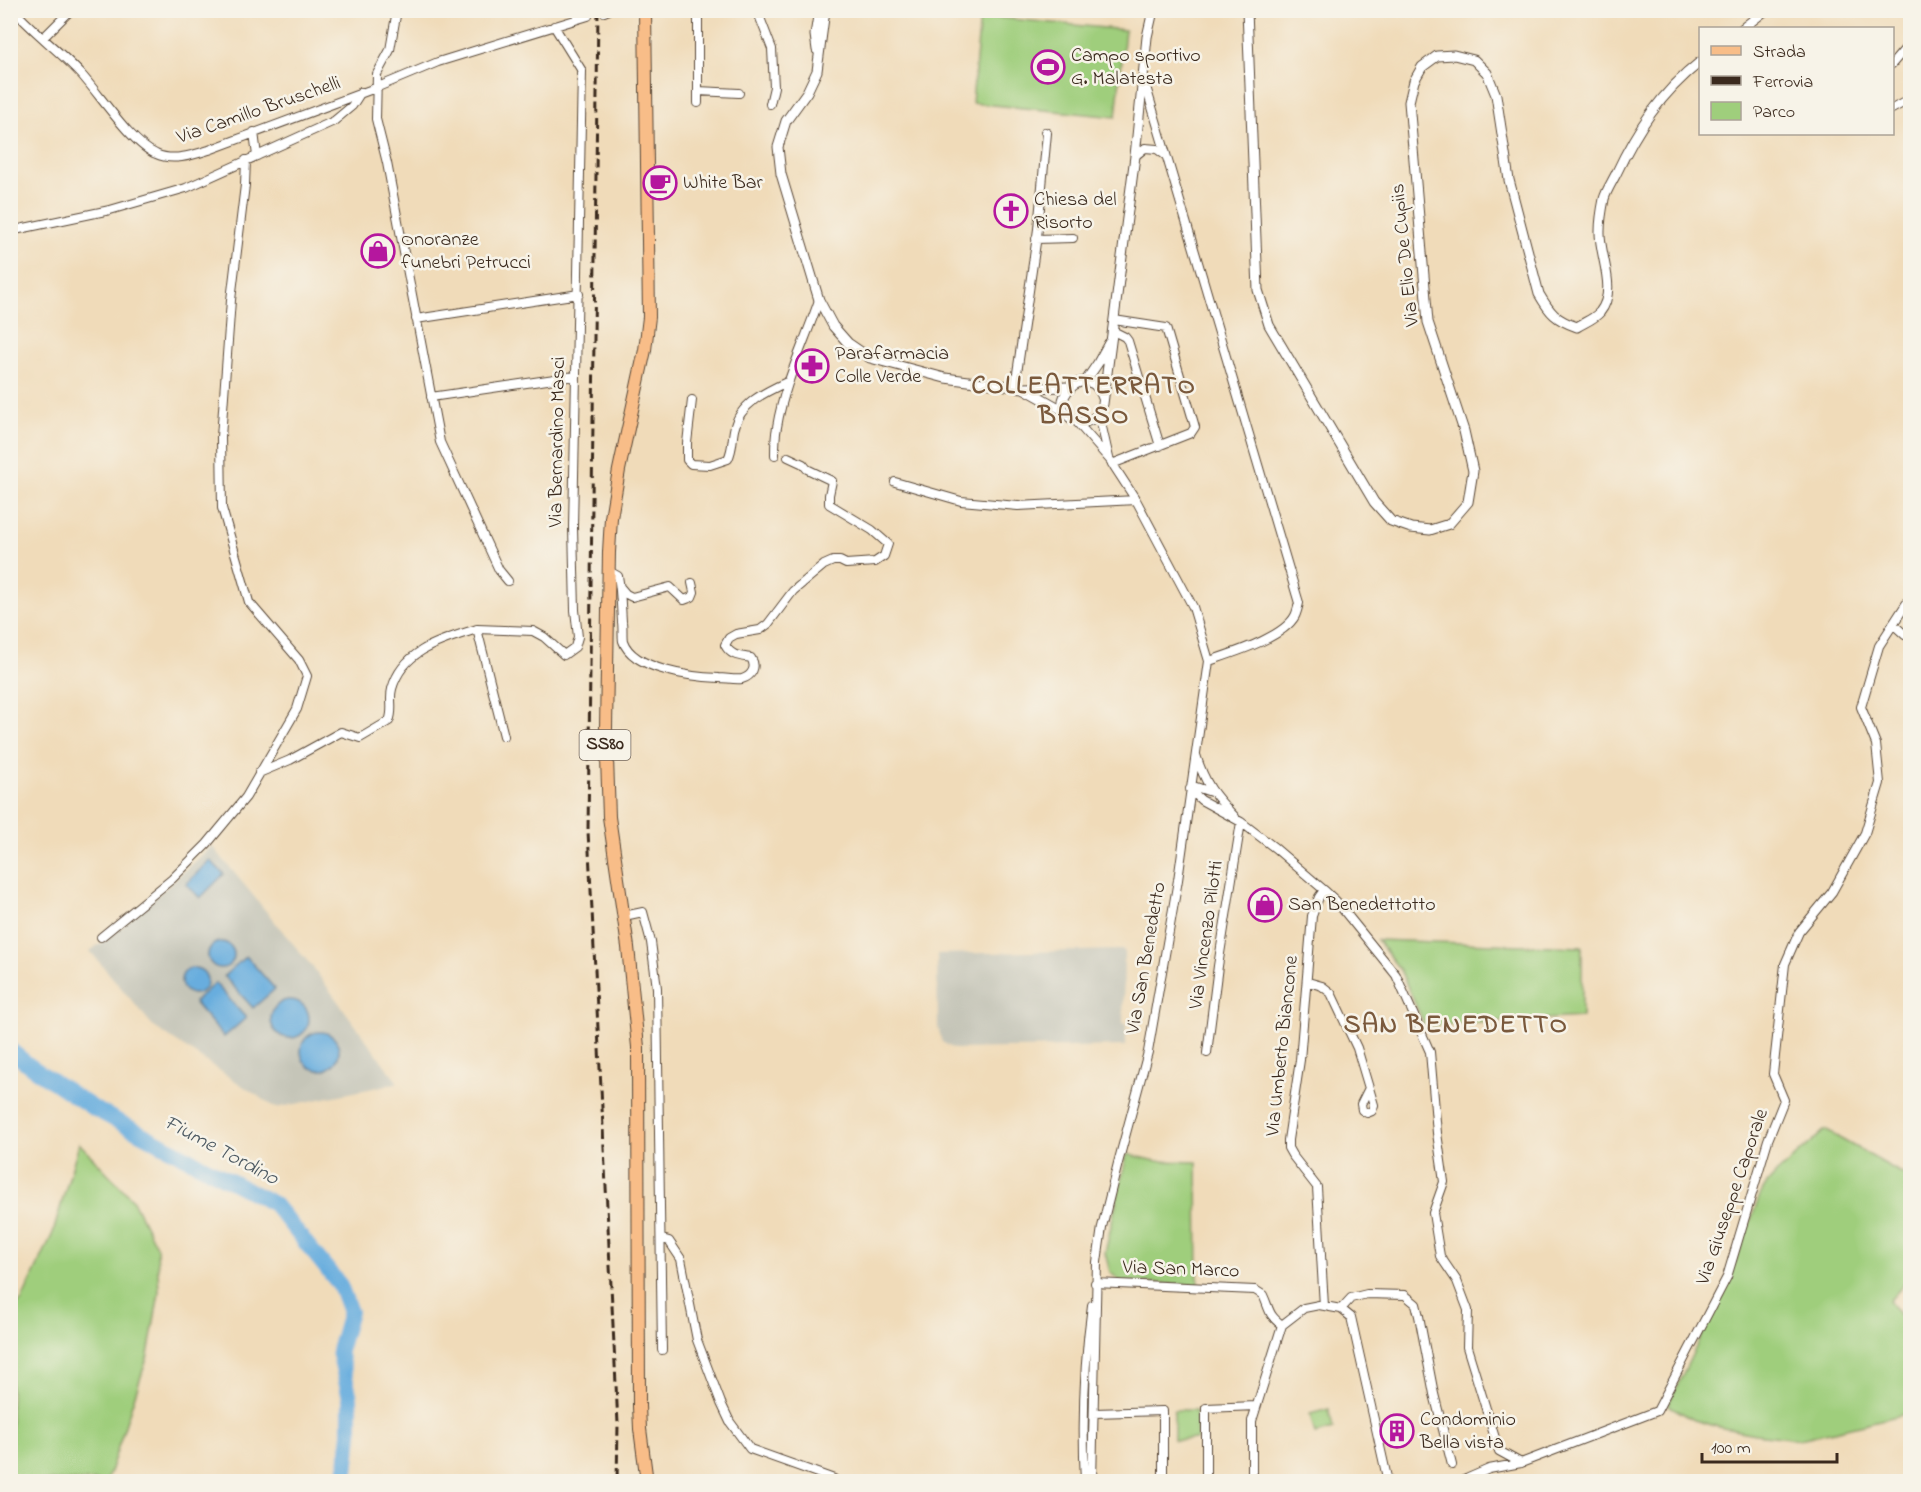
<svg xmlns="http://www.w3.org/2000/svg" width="1921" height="1492" font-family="'Indie Flower',sans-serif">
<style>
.industrial{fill:#c5c5b8}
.green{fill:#9fce7c;stroke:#6d7c4d;stroke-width:1.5}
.water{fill:#68adde;stroke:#526c7e;stroke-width:1.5}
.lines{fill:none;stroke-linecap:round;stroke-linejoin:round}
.river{stroke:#68adde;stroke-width:16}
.minor-casing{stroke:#564535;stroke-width:10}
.tertiary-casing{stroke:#564535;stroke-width:11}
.primary-casing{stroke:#564535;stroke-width:14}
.minor{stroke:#fff;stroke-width:8}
.tertiary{stroke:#fff;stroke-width:9}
.primary{stroke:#f8bd88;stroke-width:12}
.rail{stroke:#3b2a1e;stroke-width:3;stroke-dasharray:9 4.5;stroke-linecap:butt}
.labels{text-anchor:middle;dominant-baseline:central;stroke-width:5;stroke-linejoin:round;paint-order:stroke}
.shield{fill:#f7f3e8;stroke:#73665b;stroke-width:1.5}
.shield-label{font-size:18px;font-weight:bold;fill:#3b2a1e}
.poi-label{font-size:20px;fill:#3b2a1e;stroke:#f7f3e8;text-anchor:start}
.street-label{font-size:20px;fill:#3b2a1e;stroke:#f7f3e8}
.water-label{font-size:21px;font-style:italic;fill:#4b5861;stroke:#f7f3e8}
.district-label{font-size:26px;font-weight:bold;letter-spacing:1.5px;fill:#7a593c;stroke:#f7f3e8}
</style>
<rect width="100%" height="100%" fill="#f7f3e8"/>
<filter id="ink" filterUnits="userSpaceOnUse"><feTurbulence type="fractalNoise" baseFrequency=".0167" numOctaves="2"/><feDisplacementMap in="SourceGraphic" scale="12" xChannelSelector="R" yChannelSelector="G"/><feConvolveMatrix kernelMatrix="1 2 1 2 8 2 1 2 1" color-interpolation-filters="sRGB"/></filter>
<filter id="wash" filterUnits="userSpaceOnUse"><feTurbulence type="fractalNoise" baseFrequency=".008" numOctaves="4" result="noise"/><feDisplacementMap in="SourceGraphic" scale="24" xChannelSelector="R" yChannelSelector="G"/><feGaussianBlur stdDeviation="1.35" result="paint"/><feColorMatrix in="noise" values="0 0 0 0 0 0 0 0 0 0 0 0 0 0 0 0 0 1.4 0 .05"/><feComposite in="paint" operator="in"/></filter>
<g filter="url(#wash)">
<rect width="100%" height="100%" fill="#f0dbb9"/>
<path class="industrial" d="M212,846L314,969L398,1083L276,1108L154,1027L90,951L122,927Z
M1124,950L1123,1023L1126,1024V1046L954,1049L942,1042L938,1027L937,954Z"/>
<path class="green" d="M980,16L1125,30L1116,117L972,103Z
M1377,940L1582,947V1017L1425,1026L1400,970Z
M1825,1130L1910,1178V1278L1889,1301L1910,1328V1413L1800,1439L1755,1434L1723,1428L1694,1420L1668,1405L1719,1299L1738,1255L1760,1195L1766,1185L1777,1173Z
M79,1143L132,1199L157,1248L159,1293L148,1355L107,1481H11V1306H13L21,1302L53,1233Z
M1127,1154L1156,1161L1197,1162L1198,1285L1121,1282L1110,1272L1105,1253Z
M1329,1409L1333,1429L1315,1434L1310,1414Z
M1174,1410H1196L1197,1439L1174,1440Z"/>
<path class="water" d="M210,860L224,874L200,898L186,884Z
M208 955a13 13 0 1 1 26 0a13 13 0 1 1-26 0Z
M246,956L275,989L253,1008L224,976Z
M181 981a13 13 0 1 1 26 0a13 13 0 1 1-26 0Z
M215,983L246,1018L224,1037L194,1002Z
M271 1019a19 19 0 1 1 38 0a19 19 0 1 1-38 0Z
M301 1051a19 19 0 1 1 38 0a19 19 0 1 1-38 0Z"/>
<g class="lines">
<path class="river" d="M10,1050L30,1066L93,1108L274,1204L340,1285L350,1312L339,1351L350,1398V1434L346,1472L342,1482"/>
</g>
</g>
<g filter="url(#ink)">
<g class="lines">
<g class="minor-casing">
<path id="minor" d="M14,10C34,33 60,51 81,74C100,95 132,144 156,154C173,162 193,155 209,150L378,87L438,62L588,16
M397,10L390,50L377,74L376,119L387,163L440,442L499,570L508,581
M698,10V91L739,93
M757,10L772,49L774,87L770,104
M604,12L609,10
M43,38L71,10
M1892,64L1910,43
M1144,80L1299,603C1298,607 1297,612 1295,616C1283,638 1232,653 1209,661
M698,91V103
M1892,109L1910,99
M254,132L257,156
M1135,156L1145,148L1157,149L1165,155
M10,231L110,210L186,188L334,121L352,106L361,92
M1036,239L1073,238
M416,319L579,294
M1113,331L1125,337L1128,341L1160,446
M1015,387L1038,229L1047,133L1045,132
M431,397L575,376
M692,400L687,443V460L691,464L710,465L728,459C733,449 732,440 734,430C739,403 767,391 789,381
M1099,414L1109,458
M1075,420L1110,460L1136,500L1193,607L1209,661L1178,880L1148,1052L1118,1163L1102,1227L1097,1262L1092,1482
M775,455C775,446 775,436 777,427C784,383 805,342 819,300
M1112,464L1191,433L1195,427L1166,328L1114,320
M895,482L961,501L1018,506L1136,500
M609,571L618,576C621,591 621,607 622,622C623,628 622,636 623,641C633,670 693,677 719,678C726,678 735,680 742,679C752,676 757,667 751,658C739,656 731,656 725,645L729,638L736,634L760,630L768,624L793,591L824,565L833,561H840L846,564L875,562L884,556L888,544L872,530L829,504V495L832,481L807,469L803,464L788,457
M620,587L626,594L632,597L670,587L684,600L692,597L694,592L692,583
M1893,624L1905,635L1910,637
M504,736L477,629L533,631L544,637L564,655L575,647L578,637L575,610L573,527L582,71L554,26
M1196,755C1205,784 1214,795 1235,817
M259,773L290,760L341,732L360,738L389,721C394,711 389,699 392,689C403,649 443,640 477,629
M1190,789L1201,800L1241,822L1275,848L1324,890L1336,901L1396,975L1430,1052L1437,1133L1444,1182L1433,1213L1440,1256L1457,1281L1468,1310L1467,1347L1499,1451L1521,1463
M1190,789L1196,787L1211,792
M1324,890L1319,897L1312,916L1300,1060L1288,1140V1148L1292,1155L1317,1187L1324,1306
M624,916L643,912L651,942L657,988L662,1350
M101,937L172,879L207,844L246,797L297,709L307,676L299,660L249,602L222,508L221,437L231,300L245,185L246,160
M1308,982L1322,986L1331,993L1357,1048L1374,1105L1372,1111L1367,1113L1362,1110L1361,1104L1368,1090
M1207,1053L1218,966L1241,822
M662,1239L669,1241L681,1259L697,1340L721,1403L730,1422L750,1449L834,1479L835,1482
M1095,1283L1255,1290L1263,1295C1270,1310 1268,1315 1282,1325
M1341,1309L1351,1298L1367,1294L1405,1295L1416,1304L1419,1316L1434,1394L1452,1465
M1094,1413L1163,1411V1482
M1085,1482C1082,1423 1084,1363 1092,1305
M1206,1482V1408L1256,1406
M1252,1482V1421L1282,1325L1304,1308L1319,1305L1341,1309L1351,1317L1388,1482
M1459,1482L1489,1469L1521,1463L1657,1411L1727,1277L1768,1140L1784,1100L1773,1074L1785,964L1799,932L1832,892L1865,833L1880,783L1876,744L1861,707L1879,646L1910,598"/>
</g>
<g class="tertiary-casing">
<path id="tertiary" d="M825,10L817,71L807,92L786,121L778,147L781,174L819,300L833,326L848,343L870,358L945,378L1023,388L1069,387
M1247,10L1258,290L1269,325L1374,502L1391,521L1411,528L1430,530L1449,524L1468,502L1473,471L1464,431L1428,322L1409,102L1414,81L1422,67L1437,56L1454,55L1474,60L1487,73L1496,95L1509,180L1539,294C1550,313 1556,320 1577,327C1585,322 1594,319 1600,312C1618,290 1599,255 1600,231C1600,221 1602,209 1604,199C1606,191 1612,182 1616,174C1637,129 1661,93 1700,62
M1743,28L1766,10
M817,50L815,35L819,10
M1085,382L1098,363L1109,343
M1025,389L1066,412
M1103,398C1089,357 1041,404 1074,420C1088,426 1099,417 1103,404L1135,156L1147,37L1152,15L1155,10"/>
</g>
<g class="primary-casing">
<path id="primary" d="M645,10L649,317L645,350L619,470L611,518L609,552L606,728L609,817L628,947L638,1047L639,1406L640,1429L647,1482"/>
</g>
<use href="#minor" class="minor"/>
<use href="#tertiary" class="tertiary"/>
<use href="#primary" class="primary"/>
<path class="rail" d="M598,10L588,831L618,1424L617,1482"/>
</g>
</g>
<defs>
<g id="stadium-ring" transform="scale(1.725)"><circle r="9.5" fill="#f7f3e8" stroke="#b5179e" stroke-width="1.5"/><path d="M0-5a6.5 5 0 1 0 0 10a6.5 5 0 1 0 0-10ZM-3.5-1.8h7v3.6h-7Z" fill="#b5179e"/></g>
<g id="cafe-ring" transform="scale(1.725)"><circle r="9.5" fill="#f7f3e8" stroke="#b5179e" stroke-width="1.5"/><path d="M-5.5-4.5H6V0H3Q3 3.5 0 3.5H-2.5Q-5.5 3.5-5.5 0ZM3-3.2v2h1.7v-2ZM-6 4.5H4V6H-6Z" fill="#b5179e"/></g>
<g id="church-ring" transform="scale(1.725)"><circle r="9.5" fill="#f7f3e8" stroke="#b5179e" stroke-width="1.5"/><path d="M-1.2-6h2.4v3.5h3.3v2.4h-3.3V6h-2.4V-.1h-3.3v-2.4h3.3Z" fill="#b5179e"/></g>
<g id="shop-ring" transform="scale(1.725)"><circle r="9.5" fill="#f7f3e8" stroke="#b5179e" stroke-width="1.5"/><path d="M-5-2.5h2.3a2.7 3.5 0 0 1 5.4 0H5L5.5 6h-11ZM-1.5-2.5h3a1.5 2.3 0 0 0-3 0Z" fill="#b5179e"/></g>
<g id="pharmacy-ring" transform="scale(1.725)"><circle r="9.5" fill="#f7f3e8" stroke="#b5179e" stroke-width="1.5"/><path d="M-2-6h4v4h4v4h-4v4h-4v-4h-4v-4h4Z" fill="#b5179e"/></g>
<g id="building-ring" transform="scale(1.725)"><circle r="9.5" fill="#f7f3e8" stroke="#b5179e" stroke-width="1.5"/><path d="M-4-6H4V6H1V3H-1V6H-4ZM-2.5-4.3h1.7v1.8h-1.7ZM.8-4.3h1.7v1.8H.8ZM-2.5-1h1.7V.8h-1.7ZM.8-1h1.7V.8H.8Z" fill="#b5179e"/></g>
</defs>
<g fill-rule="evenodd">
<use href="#stadium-ring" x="1048" y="67"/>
<use href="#cafe-ring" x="660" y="183"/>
<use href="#church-ring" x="1011" y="211"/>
<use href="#shop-ring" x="378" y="251"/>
<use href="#pharmacy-ring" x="812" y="366"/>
<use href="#shop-ring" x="1265" y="905"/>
<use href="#building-ring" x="1397" y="1431"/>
</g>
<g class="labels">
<rect class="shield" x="579.5" y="730" width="51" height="30" rx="4.5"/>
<g class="shield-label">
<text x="605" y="745">SS80</text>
</g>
<g class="poi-label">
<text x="1071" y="56">Campo sportivo<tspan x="1071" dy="23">G. Malatesta</tspan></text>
<text x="683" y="183">White Bar</text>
<text x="1034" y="200">Chiesa del<tspan x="1034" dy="23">Risorto</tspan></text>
<text x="401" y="240">Onoranze<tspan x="401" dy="23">funebri Petrucci</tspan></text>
<text x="835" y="354">Parafarmacia<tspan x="835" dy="23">Colle Verde</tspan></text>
<text x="1288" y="905">San Benedettotto</text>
<text x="1420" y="1420">Condominio<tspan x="1420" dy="23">Bella vista</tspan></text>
</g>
<g class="street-label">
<text transform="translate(259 111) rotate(-19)">Via Camillo Bruschelli</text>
<text transform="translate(1406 255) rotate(-96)">Via Elio De Cupiis</text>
<text transform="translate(558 442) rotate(-89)">Via Bernardino Masci</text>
<text transform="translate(1207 935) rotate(-82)">Via Vincenzo Pilotti</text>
<text transform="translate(1147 958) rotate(-80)">Via San Benedetto</text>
<text transform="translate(1283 1046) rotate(-84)">Via Umberto Biancone</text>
<text transform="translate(1733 1197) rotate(-71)">Via Giuseppe Caporale</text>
<text transform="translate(1181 1270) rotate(2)">Via San Marco</text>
</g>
<g class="water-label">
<text transform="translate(221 1151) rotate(28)">Fiume Tordino</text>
</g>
<g class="district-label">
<text x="1084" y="387">COLLEATTERRATO<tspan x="1084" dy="30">BASSO</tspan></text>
<text x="1456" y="1026">SAN BENEDETTO</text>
</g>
</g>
<rect width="1921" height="1492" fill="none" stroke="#f7f3e8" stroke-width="36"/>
<rect x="1699" y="27" width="195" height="108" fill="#f7f3e8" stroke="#aca397" stroke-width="1.5"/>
<rect x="1711" y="46" width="30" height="9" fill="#f8bd88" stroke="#aca397" stroke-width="1.5"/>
<text x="1753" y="57" font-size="18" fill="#3b2a1e">Strada</text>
<rect x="1711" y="76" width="30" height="9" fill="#3b2a1e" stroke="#aca397" stroke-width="1.5"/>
<text x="1753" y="87" font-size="18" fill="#3b2a1e">Ferrovia</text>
<rect x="1711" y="102" width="30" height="18" fill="#9fce7c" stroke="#aca397" stroke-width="1.5"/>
<text x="1753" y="117" font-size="18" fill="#3b2a1e">Parco</text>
<path d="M1702 1453v9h135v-9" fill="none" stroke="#3b2a1e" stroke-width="3"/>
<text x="1711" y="1453" font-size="18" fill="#3b2a1e" stroke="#f7f3e8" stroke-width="4.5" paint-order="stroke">100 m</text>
</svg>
